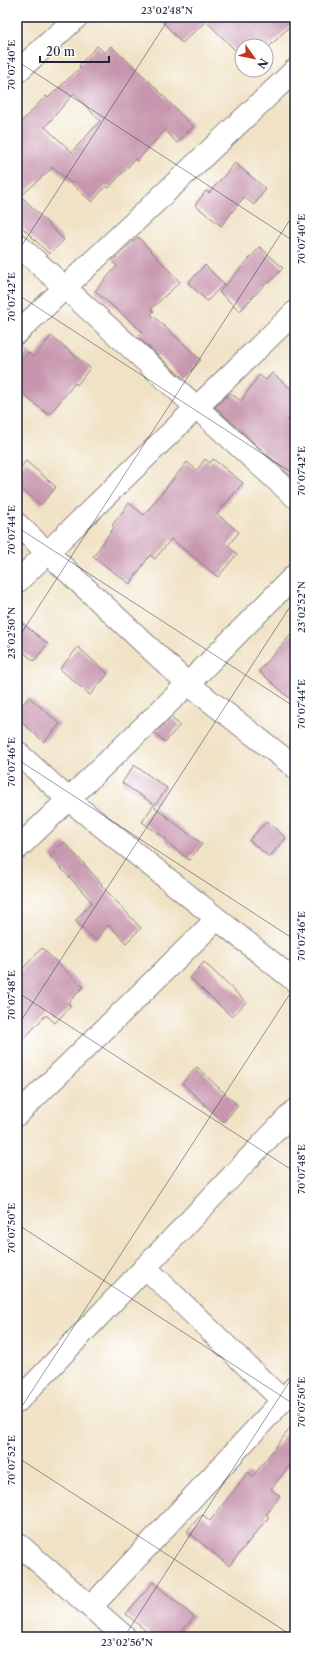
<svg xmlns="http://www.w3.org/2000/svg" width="312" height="1654" font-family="'Libre Caslon Text',serif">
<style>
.building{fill:#c796ae;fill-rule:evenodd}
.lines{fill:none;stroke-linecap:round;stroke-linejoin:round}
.street-casing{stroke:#898280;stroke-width:24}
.street{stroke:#fff;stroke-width:22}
.ticks{fill:none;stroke:#22223b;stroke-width:1;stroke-opacity:0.45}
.neatline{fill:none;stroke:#22223b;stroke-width:1.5}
.ticks-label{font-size:10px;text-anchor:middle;fill:#22223b}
</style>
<rect width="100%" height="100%" fill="#fff"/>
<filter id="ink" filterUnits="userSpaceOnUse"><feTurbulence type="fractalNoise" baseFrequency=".025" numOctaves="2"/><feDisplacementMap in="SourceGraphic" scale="8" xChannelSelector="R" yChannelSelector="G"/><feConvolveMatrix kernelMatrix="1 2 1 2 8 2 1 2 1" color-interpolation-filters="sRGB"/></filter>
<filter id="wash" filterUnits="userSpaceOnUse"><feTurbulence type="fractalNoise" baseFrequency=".012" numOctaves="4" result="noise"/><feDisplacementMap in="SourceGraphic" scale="16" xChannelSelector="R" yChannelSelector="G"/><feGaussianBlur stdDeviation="0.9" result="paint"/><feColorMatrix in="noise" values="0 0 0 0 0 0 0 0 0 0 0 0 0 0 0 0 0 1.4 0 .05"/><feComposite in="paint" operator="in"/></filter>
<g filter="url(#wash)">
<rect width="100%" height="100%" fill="#f0e2c5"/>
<g id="blocks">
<path class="building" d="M158,17H295V21L266,50V46H242V57L206,21L182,43Z
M97,46L105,53L111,46L148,80L193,127L177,143L165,130L137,161L135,159L109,188L106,186L92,202L53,167L21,196L64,240L49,254L17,222V126L46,96L48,98L81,67L79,65ZM74,93L100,121L72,152L45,127Z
M235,163L266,189L254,205L244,197L221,226L195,205L206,191L209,193Z
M138,237L180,282L151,309L154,311L151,314L201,360L184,379L138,337L143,332L95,291L117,266L112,261Z
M260,247L283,268L269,283L267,282L240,311L219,292Z
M205,265L224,284L207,301L188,283Z
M51,336L90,368L77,385L75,383L49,415L17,390V366L28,352L34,357Z
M272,373L295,392V411L287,421L295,427V480L215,407L230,393L241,401L259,375L266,380Z
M205,459L210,463L213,459L243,483L217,514L239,532L228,546L237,554L218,577L171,539L155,559L150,555L130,584L93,557L114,527L112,525L129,503L144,515L187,462L197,470Z
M26,461L56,487L41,505L17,485V472Z
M17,619L48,644L34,661L17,647Z
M295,630V703L259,671Z
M78,647L108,674L90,695L60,669Z
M29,697L60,724L44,742L17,718V711Z
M171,718L180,725L165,742L155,733Z
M134,765L167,788L155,805L122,783Z
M153,806L202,844L189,860L164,840L166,839L142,822Z
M267,821L286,838L269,857L249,840Z
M64,842L102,884L101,885L141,928L126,943L109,925L95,940L75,921L92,902L50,856Z
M42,948L83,987L68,1003L71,1006L55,1023L46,1015L17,1046V975Z
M204,962L246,1002L232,1017L190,978Z
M197,1067L238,1106L223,1122L182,1083Z
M295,1422V1459L271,1489L280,1496L266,1515L269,1517L229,1566L187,1531L202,1514L210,1521L248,1472L253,1476Z
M153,1582L194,1617L177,1637H153L126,1614Z"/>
</g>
</g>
<g filter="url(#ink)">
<use href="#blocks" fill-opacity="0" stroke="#898280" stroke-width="1"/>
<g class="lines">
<g class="street-casing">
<path id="street" d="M17,72L77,17
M17,244L295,497
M17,333L295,70
M17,524L188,684L295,767
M17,582L295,312
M17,752L69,800L295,981
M17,849L188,684L295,575
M17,1115L217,919
M145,1267L282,1400
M17,1402L295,1110
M17,1543L125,1637
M91,1607L295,1387"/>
</g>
<use href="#street" class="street"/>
</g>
</g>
<path class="ticks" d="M17,61L295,242M17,253L170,17M17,294L295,475M17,527L295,707M17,640L295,212M17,759L295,940M17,992L295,1172M17,1027L295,599M17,1224L295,1405M17,1414L295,986M17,1457L294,1637M124,1637L295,1373"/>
<rect width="312" height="1654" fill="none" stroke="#fff" stroke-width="44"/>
<g transform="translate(254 58) rotate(123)"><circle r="19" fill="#ffffff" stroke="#a7a7b1"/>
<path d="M0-3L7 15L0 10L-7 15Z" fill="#c8321e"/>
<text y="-6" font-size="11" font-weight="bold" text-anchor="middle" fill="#22223b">N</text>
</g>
<path d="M40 56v6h69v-6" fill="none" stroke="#22223b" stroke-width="2"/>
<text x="46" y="56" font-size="12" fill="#22223b" stroke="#ffffff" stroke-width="3" paint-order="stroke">20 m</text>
<rect x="22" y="22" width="268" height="1610" class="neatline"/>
<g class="ticks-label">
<text x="167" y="14">23°02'48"N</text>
<text transform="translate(11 65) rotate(-90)" y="4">70°07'40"E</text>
<text transform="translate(301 239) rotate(-90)" y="4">70°07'40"E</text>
<text transform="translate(11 297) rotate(-90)" y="4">70°07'42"E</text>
<text transform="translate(301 471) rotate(-90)" y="4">70°07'42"E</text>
<text transform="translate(11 530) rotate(-90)" y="4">70°07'44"E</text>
<text transform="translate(301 607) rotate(-90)" y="4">23°02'52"N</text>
<text transform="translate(11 633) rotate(-90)" y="4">23°02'50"N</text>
<text transform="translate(301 704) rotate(-90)" y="4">70°07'44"E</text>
<text transform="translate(11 762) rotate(-90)" y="4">70°07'46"E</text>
<text transform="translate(301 936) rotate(-90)" y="4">70°07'46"E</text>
<text transform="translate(11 995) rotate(-90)" y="4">70°07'48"E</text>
<text transform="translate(301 1169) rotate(-90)" y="4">70°07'48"E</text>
<text transform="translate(11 1228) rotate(-90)" y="4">70°07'50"E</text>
<text transform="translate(301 1402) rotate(-90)" y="4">70°07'50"E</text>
<text transform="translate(11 1460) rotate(-90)" y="4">70°07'52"E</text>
<text x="127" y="1646">23°02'56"N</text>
</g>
</svg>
